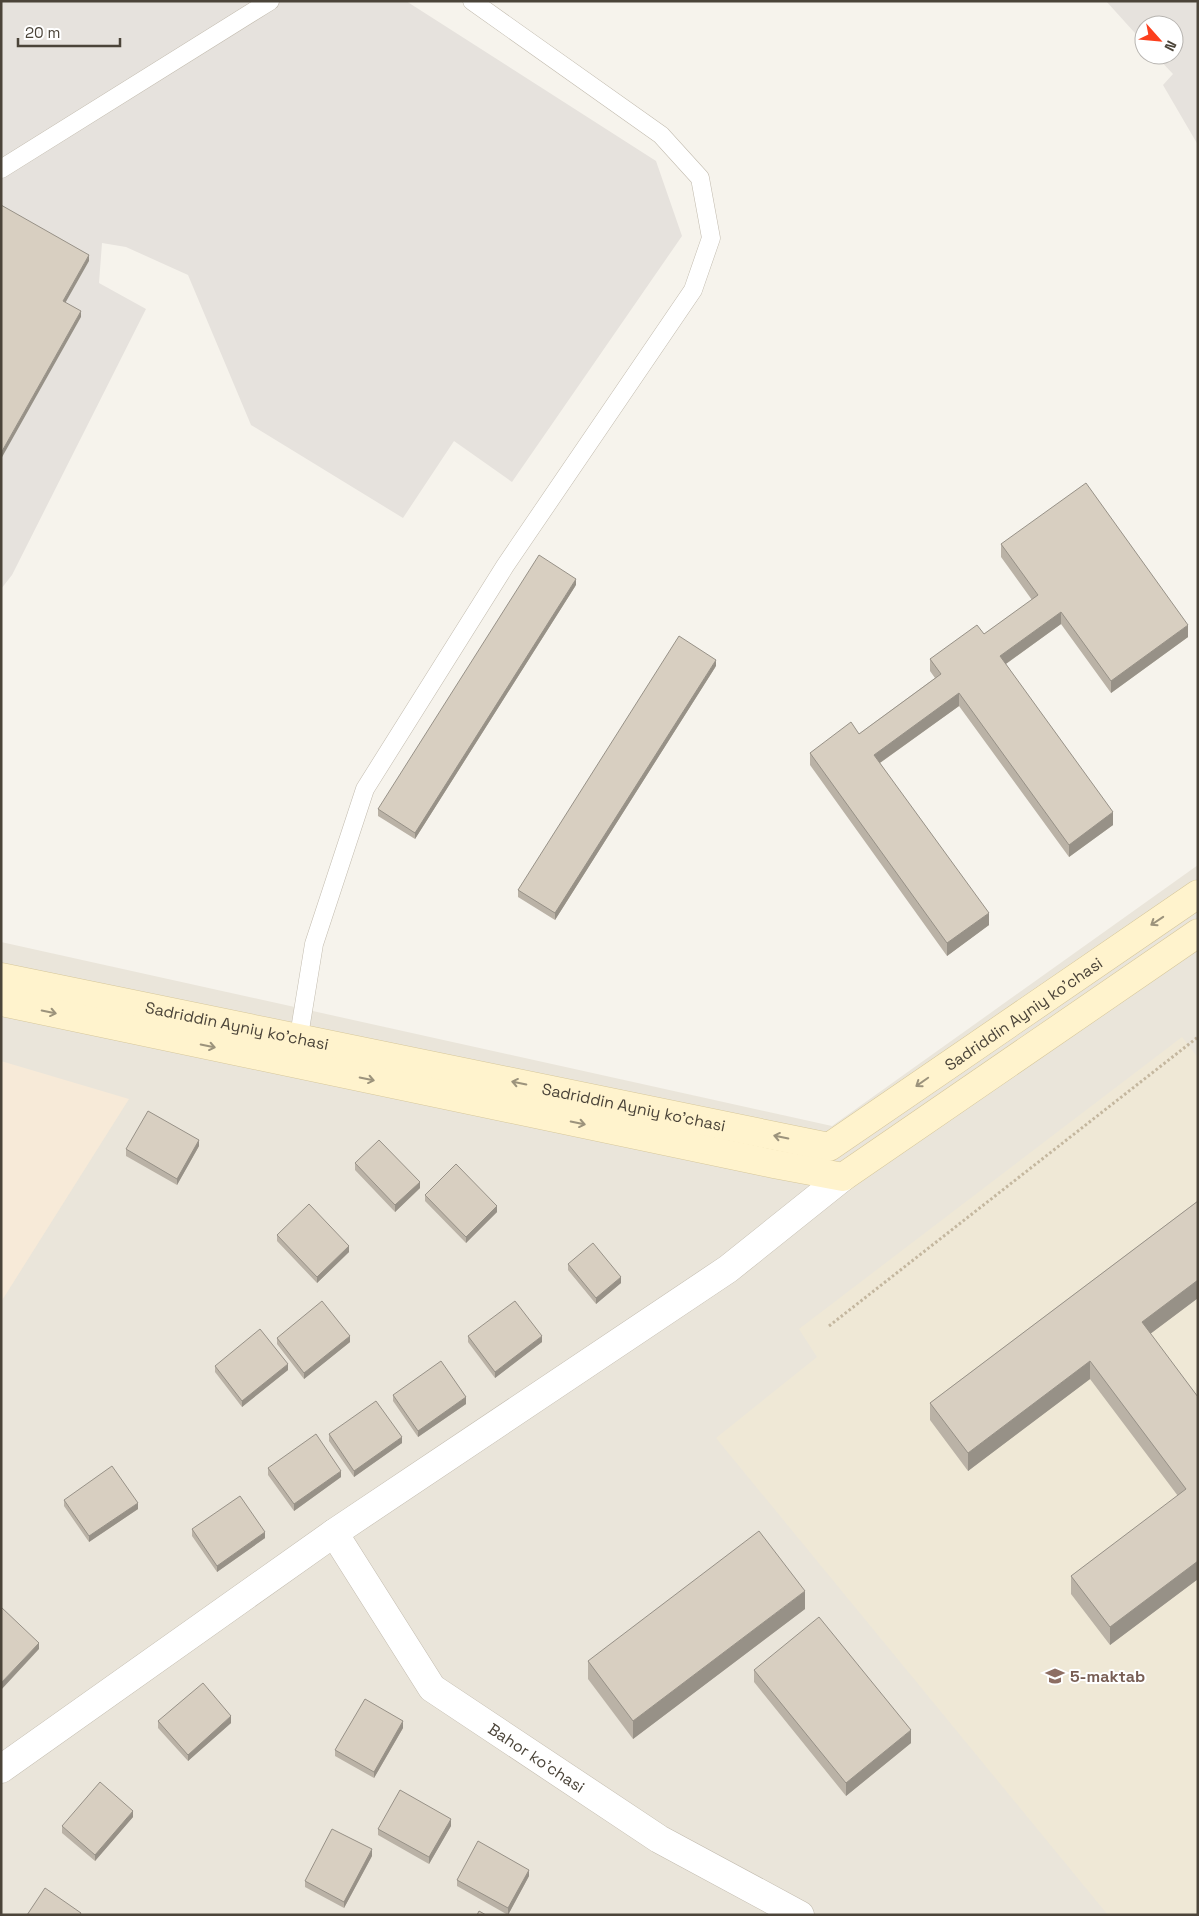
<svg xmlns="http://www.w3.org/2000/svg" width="1199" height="1916" font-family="'Space Grotesk',sans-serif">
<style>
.residential{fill:#eae5da}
.commercial{fill:#f7ead8}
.industrial{fill:#e6e2dd}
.education{fill:#efe8d6}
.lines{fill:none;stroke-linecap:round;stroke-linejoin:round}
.lane-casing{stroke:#c2bbae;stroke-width:19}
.street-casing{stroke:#c2bbae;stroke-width:29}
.secondary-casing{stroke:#d6c79b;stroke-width:29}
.path{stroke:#c4b79f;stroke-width:3;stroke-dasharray:2.5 2.5;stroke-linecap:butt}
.lane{stroke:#fff;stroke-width:18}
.street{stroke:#fff;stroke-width:28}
.secondary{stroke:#fff3cd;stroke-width:28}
.wall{fill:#bab2a6}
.shaded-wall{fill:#979187}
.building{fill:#d8cfc1;stroke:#979187}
.oneway{stroke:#9c937c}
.labels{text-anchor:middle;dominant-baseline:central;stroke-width:4;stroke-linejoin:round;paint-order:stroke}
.street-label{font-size:16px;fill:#4b4439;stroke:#fff}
.education-label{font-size:16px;font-weight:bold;fill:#785e54;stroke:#fff;text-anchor:start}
</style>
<rect width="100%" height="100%" fill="#f6f3ec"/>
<path class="residential" d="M1198,865V1915H1V942L832,1126Z"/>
<path class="commercial" d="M1,1061L129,1099L1,1302Z"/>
<path class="industrial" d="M1,1H406L656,161L682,236L512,482L454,441L403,518L251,425L188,275L126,247L102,243L99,283L146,309L12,575L1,589Z
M1106,1H1198V145L1163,85L1173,74L1155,55H1174V25H1144V43Z"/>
<path class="education" d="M1182,1037L1198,1058V1915H1108L716,1438L817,1357L799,1329Z"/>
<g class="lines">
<g class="lane-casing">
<path id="lane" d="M1,169L270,1
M297,1048L314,944L365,789L505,566L693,290L711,238L700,178L661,135L472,1"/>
</g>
<g class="street-casing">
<g id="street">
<path id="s1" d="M334,1533L432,1688L659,1839L800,1915"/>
<path d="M1,1769L334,1533L728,1269L843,1177"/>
</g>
</g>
<g class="secondary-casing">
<g id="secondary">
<path id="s2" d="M1,977L829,1147L1198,894"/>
<path d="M1,1002L774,1164L843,1177L1198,933"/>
</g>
</g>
<path class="path" d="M829,1326L1198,1037"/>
<use href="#lane" class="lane"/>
<use href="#street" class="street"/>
<use href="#secondary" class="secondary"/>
</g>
<path class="wall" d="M1001,544L1188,637L1111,693L1061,624L1006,664L1113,825L1069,857L959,706L880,763L989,925L947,956L810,765V753L859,734L935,678L930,671V659L984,634L1032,600L1001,557Z
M576,585L415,839L378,816V809Z
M716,666L555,920L518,897V890Z
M199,1146L177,1185L126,1156V1149Z
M355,1163L420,1188L395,1212L355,1170Z
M425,1195L497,1212L466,1243L425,1201Z
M1198,1201V1298L1150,1334L1198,1397V1579L1110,1645L1071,1594V1576L1178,1496L1090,1379L968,1471L930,1420V1403Z
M277,1235L349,1252L317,1283L277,1241Z
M568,1264L621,1283L596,1304L568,1270Z
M468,1336L542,1342L495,1378L468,1342Z
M277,1338L350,1342L304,1379L277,1344Z
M215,1366L288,1370L242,1407L215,1372Z
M393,1395L466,1404L418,1437L393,1401Z
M329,1434L402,1443L354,1477L329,1441Z
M268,1468L341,1477L294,1511L268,1475Z
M64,1500L138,1509L89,1542L64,1506Z
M192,1529L265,1538L217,1572L192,1536Z
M805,1609L633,1739L588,1679V1661Z
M754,1670L911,1743L846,1796L754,1682Z
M158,1721L231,1723L188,1761L158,1728Z
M403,1728L374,1778L335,1756V1750Z
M133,1817L95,1861L62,1833V1826Z
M451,1826L429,1864L378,1835V1829Z
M372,1856L344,1908L305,1887V1881Z
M529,1876L508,1915L457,1886V1880Z"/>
<path class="shaded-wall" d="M89,255V261L63,307V301Z
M81,311V317L1,459V453Z
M576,579V585L415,839V833Z
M1061,612V624L1000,668V656Z
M1188,625V637L1111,693V681Z
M716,660V666L555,920V913Z
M959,693V706L874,767V755Z
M1113,812V825L1069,857V845Z
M989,913V925L947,956V943Z
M199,1140V1146L177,1185V1179Z
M420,1182V1188L395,1212V1205Z
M497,1206V1212L466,1243V1237Z
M349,1246V1252L317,1283V1277Z
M621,1277V1283L596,1304V1298Z
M1198,1280V1298L1142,1340V1322Z
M350,1336V1342L304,1379V1373Z
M542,1336V1342L495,1378V1372Z
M1090,1361V1379L968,1471V1453Z
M288,1364V1370L242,1407V1401Z
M466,1397V1404L418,1437V1431Z
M402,1437V1443L354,1477V1471Z
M341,1471V1477L294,1511V1504Z
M138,1503V1509L89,1542V1536Z
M265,1532V1538L217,1572V1566Z
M1198,1561V1579L1110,1645V1627Z
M805,1591V1609L633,1739V1721Z
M39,1643V1649L1,1690V1683Z
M231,1716V1723L188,1761V1755Z
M403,1721V1728L374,1778V1772Z
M911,1730V1743L846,1796V1783Z
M133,1811V1817L95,1861V1855Z
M451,1819V1826L429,1864V1857Z
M372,1849V1856L344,1908V1902Z
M529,1870V1876L508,1915V1908Z"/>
<path class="building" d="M1,205L89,255L63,301L81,311L1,453Z
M1086,483L1188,625L1111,681L1061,612L1000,656L1113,812L1069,845L959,693L874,755L989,913L947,943L810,753L851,722L859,734L941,674L930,659L977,625L984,634L1038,595L1001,544Z
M539,555L576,579L415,833L378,809Z
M679,636L716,660L555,913L518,890Z
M148,1111L199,1140L177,1179L126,1149Z
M379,1140L420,1182L395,1205L355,1163Z
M456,1164L497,1206L466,1237L425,1195Z
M1198,1201V1280L1142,1322L1198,1397V1561L1110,1627L1071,1576L1186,1489L1090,1361L968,1453L930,1403Z
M309,1204L349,1246L317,1277L277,1235Z
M593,1243L621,1277L596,1298L568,1264Z
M322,1301L350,1336L304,1373L277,1338Z
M515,1301L542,1336L495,1372L468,1336Z
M260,1329L288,1364L242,1401L215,1366Z
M441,1361L466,1397L418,1431L393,1395Z
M376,1401L402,1437L354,1471L329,1434Z
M316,1434L341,1471L294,1504L268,1468Z
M112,1466L138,1503L89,1536L64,1500Z
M240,1496L265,1532L217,1566L192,1529Z
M759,1531L805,1591L633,1721L588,1661Z
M1,1607L39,1643L1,1683Z
M819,1617L911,1730L846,1783L754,1670Z
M203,1683L231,1716L188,1755L158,1721Z
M365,1699L403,1721L374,1772L335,1750Z
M100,1782L133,1811L95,1855L62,1826Z
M400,1790L451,1819L429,1857L378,1829Z
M332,1829L372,1849L344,1902L305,1881Z
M478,1841L529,1870L508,1908L457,1880Z
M45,1888L81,1913L80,1915H27Z
M479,1911L486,1915H477Z"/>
<defs><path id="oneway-shaft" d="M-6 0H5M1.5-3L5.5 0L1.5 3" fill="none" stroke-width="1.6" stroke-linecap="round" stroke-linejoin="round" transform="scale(1.25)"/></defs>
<g class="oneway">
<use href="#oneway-shaft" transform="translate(1157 921) rotate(146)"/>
<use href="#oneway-shaft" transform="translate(49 1012) rotate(12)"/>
<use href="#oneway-shaft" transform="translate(208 1046) rotate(12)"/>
<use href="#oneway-shaft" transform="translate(367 1079) rotate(12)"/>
<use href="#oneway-shaft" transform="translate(922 1082) rotate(145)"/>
<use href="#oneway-shaft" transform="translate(519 1083) rotate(-168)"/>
<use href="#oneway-shaft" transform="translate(578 1123) rotate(12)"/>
<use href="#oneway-shaft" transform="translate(781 1137) rotate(-168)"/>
</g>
<defs>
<g id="school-bare" transform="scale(1.5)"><path d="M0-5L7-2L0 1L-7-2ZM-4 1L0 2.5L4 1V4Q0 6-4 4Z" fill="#8d6e63" stroke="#fff" stroke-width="2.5" paint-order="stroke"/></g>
</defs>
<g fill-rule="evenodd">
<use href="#school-bare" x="1055" y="1676"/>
</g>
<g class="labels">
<g class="street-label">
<text stroke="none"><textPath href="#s2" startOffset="1081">Sadriddin Ayniy ko'chasi</textPath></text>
<text stroke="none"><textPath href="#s2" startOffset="241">Sadriddin Ayniy ko'chasi</textPath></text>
<text stroke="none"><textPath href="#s2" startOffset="646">Sadriddin Ayniy ko'chasi</textPath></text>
<text stroke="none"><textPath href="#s1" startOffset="309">Bahor ko'chasi</textPath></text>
</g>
<g class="education-label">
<text x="1070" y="1676">5-maktab</text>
</g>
</g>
<rect width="1199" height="1916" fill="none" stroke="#4b4439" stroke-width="5"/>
<g transform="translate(1159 40) rotate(117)"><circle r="24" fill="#ffffff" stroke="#b7b4b0"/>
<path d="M0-4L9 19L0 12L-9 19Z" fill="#fc3f1d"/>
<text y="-8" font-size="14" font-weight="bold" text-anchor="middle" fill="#4b4439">N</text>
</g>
<path d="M18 38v8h102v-8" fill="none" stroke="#4b4439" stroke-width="2.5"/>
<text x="25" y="38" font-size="15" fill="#4b4439" stroke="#ffffff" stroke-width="4" paint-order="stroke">20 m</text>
</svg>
